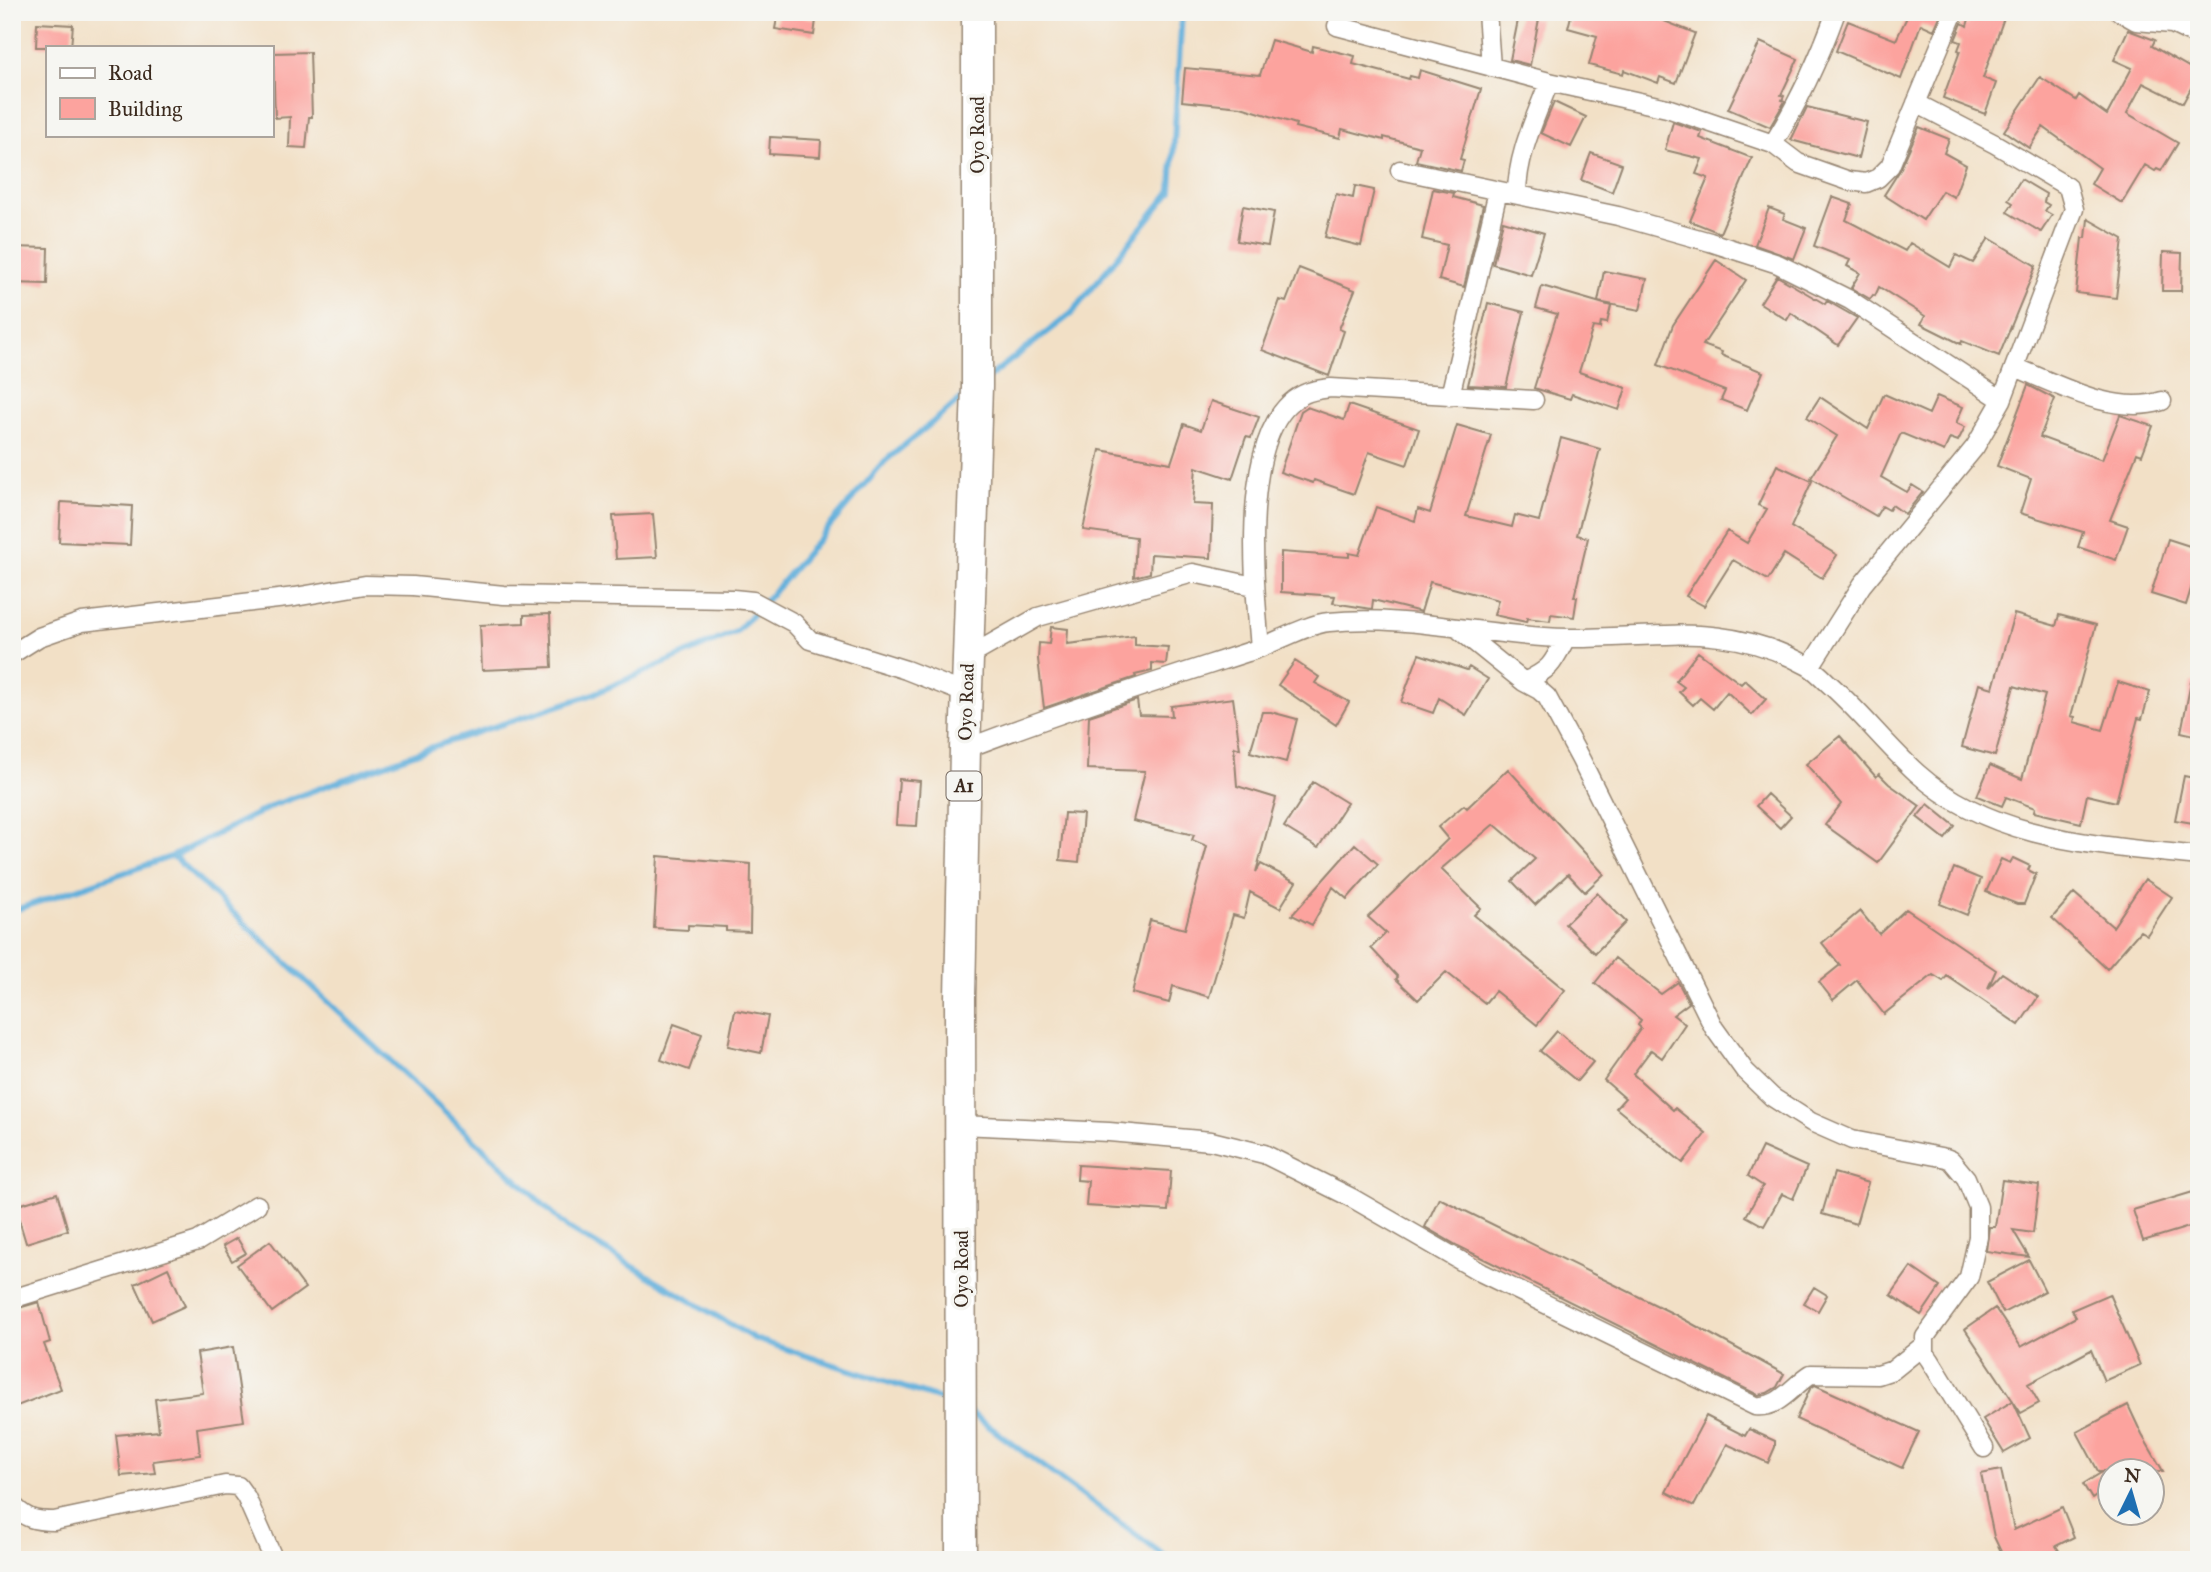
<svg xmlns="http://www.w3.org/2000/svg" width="2211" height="1572" font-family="'IM FELL Great Primer',serif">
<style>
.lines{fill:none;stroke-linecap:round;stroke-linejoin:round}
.stream{stroke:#61afdb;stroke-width:6}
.building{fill:#fca39e}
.minor-casing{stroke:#968572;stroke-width:21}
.trunk-casing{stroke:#968572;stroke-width:33}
.minor{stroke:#fff;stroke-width:18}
.trunk{stroke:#fff;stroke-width:30}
.labels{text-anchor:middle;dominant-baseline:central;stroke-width:7;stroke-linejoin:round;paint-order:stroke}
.shield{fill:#f6f6f2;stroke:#73675e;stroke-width:2}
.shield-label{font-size:18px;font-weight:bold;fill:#3b2a1e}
.street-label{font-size:19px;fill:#3b2a1e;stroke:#f6f6f2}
</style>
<rect width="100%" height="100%" fill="#f6f6f2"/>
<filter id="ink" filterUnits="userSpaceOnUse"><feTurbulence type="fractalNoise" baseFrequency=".0143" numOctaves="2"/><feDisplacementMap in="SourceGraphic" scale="14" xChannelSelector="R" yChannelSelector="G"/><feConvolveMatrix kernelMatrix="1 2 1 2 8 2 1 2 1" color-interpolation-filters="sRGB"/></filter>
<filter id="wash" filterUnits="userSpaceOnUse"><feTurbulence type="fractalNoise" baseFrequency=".00686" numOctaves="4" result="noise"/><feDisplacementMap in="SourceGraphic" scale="28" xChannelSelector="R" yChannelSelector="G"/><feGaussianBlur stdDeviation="1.57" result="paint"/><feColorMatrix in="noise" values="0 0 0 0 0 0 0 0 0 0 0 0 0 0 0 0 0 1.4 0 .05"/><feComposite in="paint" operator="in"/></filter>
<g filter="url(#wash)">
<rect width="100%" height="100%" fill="#f2e0c6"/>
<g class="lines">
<path class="stream" d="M985,380L1071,314L1171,191L1182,12
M173,856L568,1228L755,1339L952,1403
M12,911L173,856L274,805L438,745L591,695L736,632L778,587L885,461L966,395
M971,1413L1170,1560"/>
</g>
<g id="blocks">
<path class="building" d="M1572,12H1641L1695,33L1676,83L1660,77L1658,83L1624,70L1623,74L1589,65L1597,36L1568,28Z
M1896,12L1941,14L1934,30L1921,24L1901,79L1836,51L1848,21L1896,40L1907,17Z
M1971,12H2006L1983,78L1996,83L1985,114L1943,98L1960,51L1958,50L1961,42L1955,40L1962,23L1967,26Z
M778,13L816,20L814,35L775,29Z
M1519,15L1539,19L1530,65L1510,60Z
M37,23L73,25L71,47H36Z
M2128,30L2155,40L2152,46L2199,73L2183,103L2143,83L2127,113L2178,143L2161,171L2157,169L2155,171L2145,165L2122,203L2091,184L2100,168L2043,127L2029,148L2004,131L2040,77L2076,100L2079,95L2107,115L2132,68L2114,60Z
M1271,40L1312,52L1313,46L1355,56L1353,64L1409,79L1410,76L1418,78L1420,70L1481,89L1460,159L1464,160L1461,171L1416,161L1420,147L1384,137V140L1342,129L1340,138L1295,127L1296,124L1241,107L1182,101L1185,68L1260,75Z
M1760,42L1798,59L1781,95L1784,96L1782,100L1785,101L1770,127L1728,109Z
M310,52L312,117H309L306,148L289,147L290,117L275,118L273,53Z
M1554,102L1586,117L1571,147L1541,133Z
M1807,107L1867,122L1858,158L1791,140Z
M1673,122L1702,132L1700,138L1752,158L1720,233L1690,221L1708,178L1696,174L1702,159L1665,150Z
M1919,127L1949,139L1944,153L1966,165L1954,197L1942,191L1923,220L1884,195L1900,170Z
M770,137L821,140L820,157L769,154Z
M1591,153L1622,164L1612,192L1581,180Z
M2021,179L2046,194L2044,202L2049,205L2045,211L2052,215L2041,232L2007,212L2013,203L2008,200Z
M1355,186L1374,190L1361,246L1325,237L1336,194L1353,198Z
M1433,189L1454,193L1453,197L1483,205L1464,287L1439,280L1447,245L1422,239Z
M1832,197L1852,204L1846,220L1905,251L1910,243L1950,267L1956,255L1973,263L1989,238L2036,266L1999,356L1962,341L1961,344L1921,324L1925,316L1879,287L1875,296L1873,295L1870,299L1851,288L1860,273L1847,266L1850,260L1814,246Z
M1243,206L1274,212L1268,246L1237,241Z
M1769,208L1785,214L1783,219L1806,228L1794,259L1755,245Z
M2088,219L2123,239L2116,298L2076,293L2082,238H2086Z
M1503,221L1544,233L1531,275L1493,264Z
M12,247L48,248L47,284L12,283Z
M2163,252L2182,253L2181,291H2162Z
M1716,260L1746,280L1703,345L1722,352L1721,355L1763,372L1747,410L1721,400L1725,391L1658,365L1673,325Z
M1299,268L1355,290L1339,329L1344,331L1329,376L1262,350L1280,300L1286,302Z
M1604,271L1647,279L1640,310L1598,302Z
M1777,276L1825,304L1827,301L1857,318L1838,345L1791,313L1787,320L1760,303Z
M1542,286L1611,306L1607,323L1601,322L1600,328L1593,327L1579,372L1626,388L1619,410L1572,394L1570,399L1534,388L1557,314L1536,308Z
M1488,303L1524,312L1506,387L1468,385Z
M2028,385L2055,399L2040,437L2102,460L2120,415L2153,426L2142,455L2137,453L2110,520L2128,526L2116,560L2078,547L2083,532L2020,513L2031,479L1997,466Z
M1884,394L1929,414L1937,396L1963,407L1956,423L1965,427L1958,441L1950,438L1944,451L1901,433L1881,477L1907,492L1912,485L1923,492L1905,514L1892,505L1889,510L1882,506L1876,516L1811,478L1837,436L1807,417L1820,397L1868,429Z
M1211,401L1259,417L1251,438L1246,437L1232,479L1196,467L1193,504L1213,505L1211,558L1151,554L1150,573L1134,577L1136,537L1083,530L1100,450L1171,463L1184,424L1201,430Z
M1349,405L1419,429L1407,465L1369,452L1354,494L1314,480L1313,483L1280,472L1301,411L1307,407L1344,420Z
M1457,425L1491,435L1466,516L1512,527L1515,515L1539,521L1561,438L1600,449L1577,535L1588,538L1574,597H1577L1574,617L1551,614L1550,621L1527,618L1526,622L1494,615L1498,600L1430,582L1421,612L1373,600L1372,609L1333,603L1335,596L1281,592V552L1349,557V553L1359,555L1376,507L1415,521L1418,509L1430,513Z
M1777,465L1812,481L1791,527L1837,555L1822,578L1784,554L1768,580L1733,560L1704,606L1686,596L1727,531L1747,543L1767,509L1758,505Z
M61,502L132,506L130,545L59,542Z
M653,514L657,557L616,559L613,516Z
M2168,539L2199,549V563L2186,605L2151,594Z
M550,614L552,667L482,670L480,625L524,623V615Z
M2014,614L2056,626L2059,615L2096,625L2071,716L2075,717L2074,722L2103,730L2118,682L2150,692L2142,719L2138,718L2116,802L2087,795L2081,823L2034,812L2035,808L2006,797L2002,806L1977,796L1990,765L2022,779L2045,695L2014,686L1995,756L1962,747L1979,684L1993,688Z
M1051,627L1068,629L1067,644L1135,636V645L1168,647L1166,664L1152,663V671L1135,675L1136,677L1044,708L1038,659L1039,643L1049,644Z
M1698,652L1741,684L1745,680L1766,699L1752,715L1727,692L1713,709L1700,698L1693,705L1679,692L1684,687L1676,681Z
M1419,654L1467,670L1469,667L1488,679L1466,715L1439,698L1433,713L1401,702Z
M1295,661L1319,677L1315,683L1349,702L1336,725L1278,685Z
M2191,682L2199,683V736L2181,732Z
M1233,698L1240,749L1234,747L1237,786L1276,798L1256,872L1261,864L1296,882L1280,908L1250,892L1244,918L1233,915L1209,997L1173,986L1169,1003L1132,993L1150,920L1185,929L1207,846L1192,840L1194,835L1133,821L1145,771L1087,769L1089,716L1137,700L1139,715L1172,716L1171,706Z
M1262,712H1271L1297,719L1286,762L1250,752Z
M1840,736L1876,777L1879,774L1889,784L1920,806L1878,863L1825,825L1841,804L1806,764Z
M1508,769L1604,874L1585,892L1568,874L1535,905L1512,881L1535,859L1494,824L1441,869L1481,908L1474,915L1565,990L1537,1025L1495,991L1485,1003L1446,972L1418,1000L1396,979L1398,977L1371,948L1386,933L1368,917L1448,839L1438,827L1464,805L1467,808Z
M2184,776L2199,779V824L2175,820Z
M899,779L920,781L917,826L896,825Z
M1313,782L1347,803L1318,848L1284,827Z
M1767,794L1791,816L1780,828L1756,806Z
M1928,804L1955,826L1945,839L1917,817Z
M1064,813L1083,814L1079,862L1060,860Z
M1355,844L1378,864L1347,899L1333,887L1312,925L1292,915Z
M658,856L751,864L750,932L726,931V927L688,925V930L654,928Z
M2013,858L2030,866L2028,870L2036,874L2024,904H2017L1986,892L2001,859L2010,863Z
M1954,868L1981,879L1967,915L1940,904Z
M2145,879L2172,897L2147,935L2140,931L2107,969L2052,918L2074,893L2113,927Z
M1597,893L1626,922L1595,953L1565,924Z
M1906,909L1996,970L1988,988L2002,973L2038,997L2019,1025L1947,976L1943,981L1933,975L1884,1014L1857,980L1833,1000L1819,982L1840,965L1822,943L1860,911L1879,934Z
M1615,958L1661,994L1678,982L1689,1003L1673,1015L1685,1024L1662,1058L1651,1050L1633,1074L1673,1110L1675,1108L1706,1133L1683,1163L1616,1108L1625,1098L1604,1080L1641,1028L1638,1025L1641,1020L1595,983Z
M735,1010L768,1016L761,1053L728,1046Z
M674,1024L702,1034L689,1070L661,1060Z
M1557,1031L1593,1062L1577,1081L1540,1051Z
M1762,1147L1807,1167L1793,1199L1782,1194L1764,1226L1746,1216L1763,1186L1748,1176Z
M1078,1165L1171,1171L1168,1211L1086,1206L1088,1181L1077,1180Z
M1834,1173L1868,1183L1856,1224L1822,1214Z
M2002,1180L2039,1185L2033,1233L2013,1230L2029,1257L1986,1251L1989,1227H1995Z
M2193,1192L2199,1211V1224L2143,1241L2133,1210Z
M57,1193L68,1230L26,1243L15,1206Z
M1439,1198L1674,1314L1784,1374L1777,1387L1767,1393L1758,1395L1458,1246L1425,1227Z
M237,1238L246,1253L232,1261L223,1246Z
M270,1241L305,1288L272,1312L237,1265Z
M2029,1260L2045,1291L2003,1313L1987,1282Z
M1911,1267L1940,1287L1921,1315L1891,1295Z
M168,1268L185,1306L152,1321L135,1284Z
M1814,1287L1827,1295L1818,1311L1804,1303Z
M2109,1294L2140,1365L2104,1381L2091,1350L2028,1384L2039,1403L2021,1413L1965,1329L1995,1308L2021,1347L2076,1317L2072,1310Z
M39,1302L50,1342L44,1344L61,1389L17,1406L12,1393V1310Z
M233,1347L244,1421L197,1428L200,1455L153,1461L155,1473L121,1476L116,1435L159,1431L155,1399L203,1393L197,1353Z
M1815,1385L1919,1432L1902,1468L1796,1419L1810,1389Z
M2013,1401L2030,1438L2004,1453L1983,1419Z
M2128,1405L2142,1435L2163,1471H2110V1509L2099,1494L2092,1499L2083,1484L2104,1471H2098L2077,1432Z
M1706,1416L1745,1436L1749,1429L1775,1441V1447L1768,1463L1727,1444L1694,1506L1666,1492Z
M2001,1470L2014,1530L2062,1507L2074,1537L2056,1546L2065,1560H2005L1994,1537L1981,1474Z"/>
</g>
</g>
<g filter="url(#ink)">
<use href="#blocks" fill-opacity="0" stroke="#968572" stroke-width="2"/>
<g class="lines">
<g class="minor-casing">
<path id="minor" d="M1487,12L1491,67
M2120,12L2136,21L2172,24L2199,37
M1337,26L1549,82L1667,108L1773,144L1798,163L1849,181L1866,183L1878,178L1890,166L1954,12
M1773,144C1799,102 1819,59 1836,12
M1400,170L1618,216L1710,242L1778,264L1850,300L2002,400
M1517,194C1517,155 1535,119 1549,82
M2015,367C2059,385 2115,416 2162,401
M1450,396L1498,191
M1457,628L1524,682L1539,690L1547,697L1581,760L1714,1028L1745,1071L1772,1097L1811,1122L1852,1140L1946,1158L1951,1160L1966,1178L1978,1207V1237L1969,1277L1925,1337V1353L1930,1360L1984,1448
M1260,648C1255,589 1237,425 1304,394C1312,390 1323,389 1331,388L1534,400
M12,654L39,637L82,622L295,597L365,585L413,586L504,595L733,599L753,601L779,615L794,623L810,640L906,670L967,694
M968,657L1038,617L1193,573L1254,586
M1810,667L1862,585L1975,447L2002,400L2074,209L2068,187L1995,144L1916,103
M1524,682C1551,669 1552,665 1566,638
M965,749C1058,713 1153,683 1248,652C1272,645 1306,624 1329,622C1409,614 1488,637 1568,638C1657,639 1724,619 1808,666C1815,670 1822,677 1828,683C1860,711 1886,745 1917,773C1994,842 2101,845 2199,856
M961,1125L1109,1132L1211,1141L1264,1154L1352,1198L1482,1273L1755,1406C1779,1409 1792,1386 1811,1374L1878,1375L1893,1370L1924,1345
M12,1299L198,1241L257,1205
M12,1504C25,1519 35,1521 54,1521L225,1485L238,1486L246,1497L274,1560"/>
</g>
<g class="trunk-casing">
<path id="trunk" d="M961,1560L960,998L965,749L977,387V12"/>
</g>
<use href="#minor" class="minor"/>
<use href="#trunk" class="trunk"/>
</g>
</g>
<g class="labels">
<rect class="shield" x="946.5" y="771.5" width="35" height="29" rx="5"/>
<g class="shield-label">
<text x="964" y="786">A1</text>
</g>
<g class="street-label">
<text transform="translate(977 135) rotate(-90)">Oyo Road</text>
<text transform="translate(966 702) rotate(-88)">Oyo Road</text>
<text transform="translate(961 1269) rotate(-90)">Oyo Road</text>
</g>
</g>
<rect width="2211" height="1572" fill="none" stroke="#f6f6f2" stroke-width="42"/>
<rect x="46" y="46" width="228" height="91" fill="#f6f6f2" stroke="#aba49d" stroke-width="2"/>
<rect x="60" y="68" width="35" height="10" fill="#ffffff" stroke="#aba49d" stroke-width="2"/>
<text x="108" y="80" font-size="21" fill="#3b2a1e">Road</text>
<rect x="60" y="98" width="35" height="21" fill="#fca39e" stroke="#aba49d" stroke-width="2"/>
<text x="108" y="116" font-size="21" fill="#3b2a1e">Building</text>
<g transform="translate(2131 1492) rotate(5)"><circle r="33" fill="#f6f6f2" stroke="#aba49d" stroke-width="2"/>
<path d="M0-5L12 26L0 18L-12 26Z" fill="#1f6fb2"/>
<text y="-10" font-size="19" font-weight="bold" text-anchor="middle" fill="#3b2a1e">N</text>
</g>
</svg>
